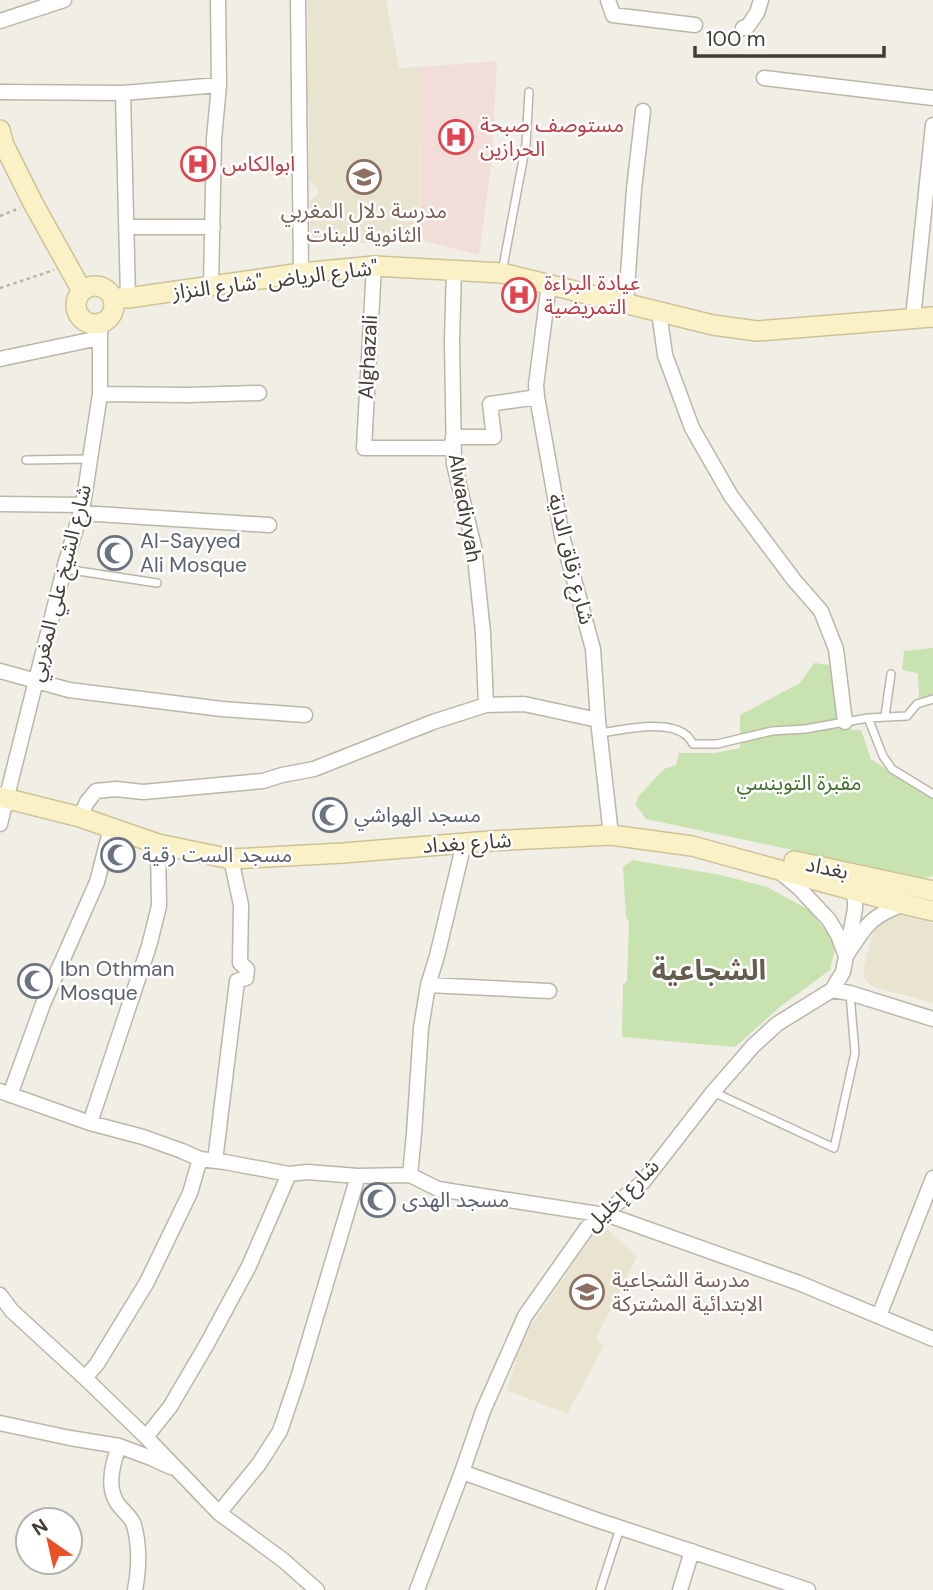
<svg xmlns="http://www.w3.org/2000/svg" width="933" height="1590" font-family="'DM Sans','Noto Sans Arabic',sans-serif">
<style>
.education{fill:#e9e4d0}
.medical{fill:#f1ded9}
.green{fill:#c8e2b0}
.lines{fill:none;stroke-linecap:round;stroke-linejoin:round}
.lane-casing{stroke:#bbb6a8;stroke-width:10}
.street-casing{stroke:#bbb6a8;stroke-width:17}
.secondary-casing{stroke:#cdc397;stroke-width:22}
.path{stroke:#bcb39b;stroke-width:2.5;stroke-dasharray:3.5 3.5;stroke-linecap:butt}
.lane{stroke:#fff;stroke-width:7}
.street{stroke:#fff;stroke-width:14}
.secondary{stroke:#faf1c6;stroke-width:19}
.labels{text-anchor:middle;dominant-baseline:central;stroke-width:5;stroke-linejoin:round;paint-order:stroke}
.health-label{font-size:21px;fill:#be3a42;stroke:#fff;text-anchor:start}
.education-label{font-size:21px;fill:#785e54;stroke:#fff}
.street-label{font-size:21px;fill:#433e35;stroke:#fff}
.worship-label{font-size:21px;fill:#5b616d;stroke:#fff;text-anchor:start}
.park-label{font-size:21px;fill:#416f2d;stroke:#fff}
.district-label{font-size:28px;font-weight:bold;fill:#655d4d;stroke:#fff}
</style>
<rect width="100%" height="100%" fill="#f1eee5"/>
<path class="education" d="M308,0H386L399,68L420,67L419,242L315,243L310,236V201L318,194L317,187L309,181V106L307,107Z
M896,914L933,923V1003L871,986L864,977V966L876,923Z
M606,1228L637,1257L596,1338L604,1346L567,1414L507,1390L521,1344L531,1326L593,1234Z"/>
<path class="medical" d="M497,61L492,158L479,255L420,240V67Z"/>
<path class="green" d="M933,648V696L919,701L918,673L902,670L904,651Z
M814,663L830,665L838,729L861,730L871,759L933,799V876L924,878L646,819L636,805L637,798L664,769L676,765L679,753H715L740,748V715L800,683Z
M632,860L721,875L767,887L809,910L836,944L830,970L781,1006L735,1047L622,1037L623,985L627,981L629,921L626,917L623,867Z"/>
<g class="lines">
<g class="lane-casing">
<path id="lane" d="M502,272L526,144L529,92
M26,460L89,459
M65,569L157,583
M885,716L891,674
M868,718L883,756L892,769L933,794
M600,733C623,730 666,719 686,735C689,737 691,741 693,744H717L772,731L805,729L868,718L907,716L917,704L933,699
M713,1092L834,1148L855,1053L850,994
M600,1590L620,1528"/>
</g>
<g class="street-casing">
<path id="street" d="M298,0L301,273
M608,0L613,15L695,25
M0,21L64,0
M743,28L748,26L757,13L761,0
M764,78L933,98
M0,92L123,93L219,85
M123,93L128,298
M127,227H213
M374,266L364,448H451L453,437H494L490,404L537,397
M454,269L452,340L454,464L474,547L483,633L486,705
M549,284L536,385L537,397L562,536L593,649L598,720L611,835
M211,286L214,139L219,85L218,0
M626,303L634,189L643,111
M659,312L665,355L692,428L731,496L794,580L821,611L836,649L845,722
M913,318L933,125
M0,359L99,338
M100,394L188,395L259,393
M0,504L83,505
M81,513L269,525
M0,671L69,690L222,709L305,715
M80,817L87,802L96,791L116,789L143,792L263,781L282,775L314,769L433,722L486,705L524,704L598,720
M0,824L65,565L83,505L100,394V323
M847,951L855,909V898L850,889
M846,956C867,924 869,917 906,903
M428,985L549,991
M832,990L850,993L933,1019
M0,1091L90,1123L143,1137L182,1151L200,1159L225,1162L289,1174L307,1172L358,1176L410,1175L438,1189L611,1216L799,1283L933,1339
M10,1095L43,1004L97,882L111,828
M90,1123L149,946L159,906L158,844
M215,1161L237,981L246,978L247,969L240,963L241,905L231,859
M410,1175L414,1134L421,1028L428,985L437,956L464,843
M0,1295L12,1311L85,1378L146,1437L219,1513L283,1560L317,1590
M879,1316L933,1178
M85,1378L97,1364L147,1282L190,1193L200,1159
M0,1423L70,1438L119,1446L151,1458L171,1467
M146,1437L170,1407L207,1344L249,1266L289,1174
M119,1446C113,1462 107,1483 115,1499C119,1509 131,1515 134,1525C140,1547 139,1569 135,1590
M462,1472L597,1520L808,1590
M219,1513L259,1464L280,1431L297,1381L358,1176
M417,1590L462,1472L483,1411L525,1316L587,1228L643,1182L713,1092L753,1046L777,1024L832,990L843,972L846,956L838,935L829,920L799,888L780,872
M680,1590L692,1551"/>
</g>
<g class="secondary-casing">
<path id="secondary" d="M0,130L4,145L33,203L82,291
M76 305a19 19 0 1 1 38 0a19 19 0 1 1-38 0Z
M113,298H128L301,273L374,266L502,273L713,325L757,331L933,317
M0,797L80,817L158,844L231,859L343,853L490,841L611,835L692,846L903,904L933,911
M794,861L933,891"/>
</g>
<path class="path" d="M0,216L20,208
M0,288L54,270"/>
<use href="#lane" class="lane"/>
<use href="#street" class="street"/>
<use href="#secondary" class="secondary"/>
</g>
<defs>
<g id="hospital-ring" transform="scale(1.75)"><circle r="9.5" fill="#fff" stroke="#e0444e" stroke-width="1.5"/><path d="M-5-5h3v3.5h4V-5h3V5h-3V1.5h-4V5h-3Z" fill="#e0444e"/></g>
<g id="school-ring" transform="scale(1.75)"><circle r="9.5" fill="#fff" stroke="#8d6e63" stroke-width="1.5"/><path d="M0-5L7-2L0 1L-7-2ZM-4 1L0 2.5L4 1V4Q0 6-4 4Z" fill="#8d6e63"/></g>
<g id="mosque-ring" transform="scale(1.75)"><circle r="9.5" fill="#fff" stroke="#6b7280" stroke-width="1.5"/><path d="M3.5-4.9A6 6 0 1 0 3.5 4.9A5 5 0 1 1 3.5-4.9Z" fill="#6b7280"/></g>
</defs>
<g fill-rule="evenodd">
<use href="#hospital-ring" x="456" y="137"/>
<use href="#hospital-ring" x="198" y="164"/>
<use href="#school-ring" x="364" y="177"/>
<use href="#hospital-ring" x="519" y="295"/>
<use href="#mosque-ring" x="115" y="553"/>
<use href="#mosque-ring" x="330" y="815"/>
<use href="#mosque-ring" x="118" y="855"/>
<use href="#mosque-ring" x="35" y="981"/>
<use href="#mosque-ring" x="378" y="1200"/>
<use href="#school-ring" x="587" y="1292"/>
</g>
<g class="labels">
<g class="health-label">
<text x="480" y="125">مستوصف صبحة<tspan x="480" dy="24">الحرازين</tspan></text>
<text x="222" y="164">ابوالكاس</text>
<text x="544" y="283">عيادة البراءة<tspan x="544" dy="24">التمريضية</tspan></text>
</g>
<g class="education-label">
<text x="364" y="211">مدرسة دلال المغربي<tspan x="364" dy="24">الثانوية للبنات</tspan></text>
<text x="612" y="1280" text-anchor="start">مدرسة الشجاعية<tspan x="612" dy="24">الابتدائية المشتركة</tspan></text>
</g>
<g class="street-label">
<text transform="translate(275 280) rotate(-7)">شارع الرياض "شارع النزاز"</text>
<text transform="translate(368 357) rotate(-87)">Alghazali</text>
<text transform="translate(465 508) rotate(80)">Alwadiyyah</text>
<text transform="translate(571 559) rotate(76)">شارع زقاق الداية</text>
<text transform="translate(60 583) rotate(-76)">شارع الشيخ علي المغربي</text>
<text transform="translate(467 843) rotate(-4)">شارع بغداد</text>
<text transform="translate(827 868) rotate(12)">بغداد</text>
<text transform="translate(622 1195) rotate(-44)">شارع إخليل</text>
</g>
<g class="worship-label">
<text x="140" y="541">Al-Sayyed<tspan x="140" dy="24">Ali Mosque</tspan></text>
<text x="354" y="815">مسجد الهواشي</text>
<text x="142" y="855">مسجد الست رقية</text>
<text x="60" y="969">Ibn Othman<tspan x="60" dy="24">Mosque</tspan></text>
<text x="402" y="1200">مسجد الهدى</text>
</g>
<g class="park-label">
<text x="799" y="783">مقبرة التوينسي</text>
</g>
<g class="district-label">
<text x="709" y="970">الشجاعية</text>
</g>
</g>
<g transform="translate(49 1541) rotate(326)"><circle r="33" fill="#ffffff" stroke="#b4b2ae" stroke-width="2"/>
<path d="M0-5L12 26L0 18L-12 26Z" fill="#e95024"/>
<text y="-10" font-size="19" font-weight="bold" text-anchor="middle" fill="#433e35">N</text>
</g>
<path d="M695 46v10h189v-10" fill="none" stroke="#433e35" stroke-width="3.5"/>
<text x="706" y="46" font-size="21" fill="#433e35" stroke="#ffffff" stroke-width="5" paint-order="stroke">100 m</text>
</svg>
